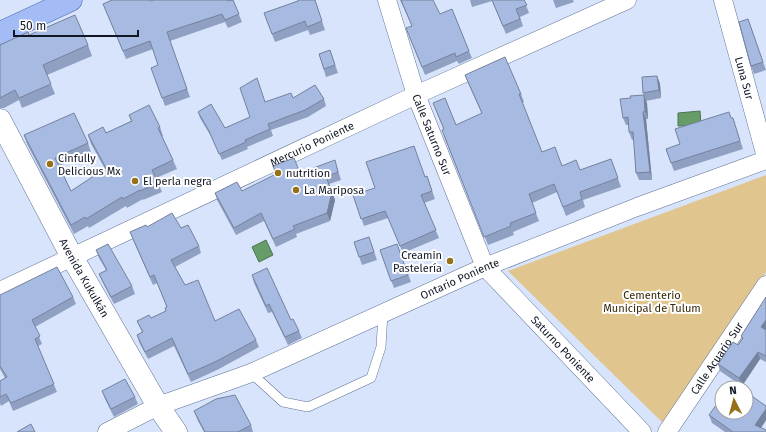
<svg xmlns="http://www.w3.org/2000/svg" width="766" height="432" font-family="'Fira Sans',sans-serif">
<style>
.green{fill:#e1c58e}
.water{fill:#679b67;stroke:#4d7353}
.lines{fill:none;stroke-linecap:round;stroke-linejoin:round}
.service-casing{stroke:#607295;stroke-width:10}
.minor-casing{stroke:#607295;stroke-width:19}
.tertiary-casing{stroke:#607295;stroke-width:23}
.primary-casing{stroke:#4865a8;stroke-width:23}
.service{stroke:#fff;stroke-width:9}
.minor{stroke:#fff;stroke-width:18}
.tertiary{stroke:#fff;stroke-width:22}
.primary{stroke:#a3bcf5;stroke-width:22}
.wall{fill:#90a0c2}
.shaded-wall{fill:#75829e}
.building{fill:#a7bae1;stroke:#75829e}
.poi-dot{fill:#957119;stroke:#fff;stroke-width:1.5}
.labels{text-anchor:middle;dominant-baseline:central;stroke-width:4;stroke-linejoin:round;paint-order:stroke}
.street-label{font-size:11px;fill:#101624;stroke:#fff}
.poi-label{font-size:11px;fill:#101624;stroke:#fff;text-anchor:start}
.park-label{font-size:11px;fill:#362808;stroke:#fff}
</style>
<rect width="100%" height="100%" fill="#d7e4fc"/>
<path class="green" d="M766,175V272L667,427L508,271Z"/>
<path class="water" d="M700,111L701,125L678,126V113Z
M266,240L273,255L259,262L252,247Z"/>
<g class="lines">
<g class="service-casing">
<path id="service" d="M251,373L283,402L308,407L371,378L381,347L383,313"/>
</g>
<g class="minor-casing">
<g id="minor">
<path id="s1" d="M387,0L416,95L485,267L642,432"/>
<path id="s2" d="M723,0L766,157"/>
<path id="s3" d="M0,291L416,95L627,0"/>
<path id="s4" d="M107,432L158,406L251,373L485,267L637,207L766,160"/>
<path id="s5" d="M667,432L766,285"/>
</g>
</g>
<g class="tertiary-casing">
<g id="tertiary">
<path id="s6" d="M0,120L72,257L158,406L176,432"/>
</g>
</g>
<g class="primary-casing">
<path id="primary" d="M0,33L71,0"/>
</g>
<use href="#service" class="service"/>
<use href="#minor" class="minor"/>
<use href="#tertiary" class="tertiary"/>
<use href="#primary" class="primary"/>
</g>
<path class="wall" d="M233,0L242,22L228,28L225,22L170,41L190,97L165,106L151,68L158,65L153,49L126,59L103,4L150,1H228Z
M315,0L325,30L310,35L308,30L275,42L264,13L298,1Z
M400,0L440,14L469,51L472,58L459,64L457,61L425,75L409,36L412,26Z
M470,0H524L529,13L520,17L523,26L506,34L492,1L472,7Z
M553,0H573L574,2L556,8Z
M748,19L766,70L754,74L751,66Z
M29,35L88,45L92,56L47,75L55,94L22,108L19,100L4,108H0V45Z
M330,50L338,73L326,77L319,54Z
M465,75L521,94L524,102L522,103L542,152L562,166L580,170L611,159L621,187L583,200L585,207L566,216L557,192L532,203L539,221L513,232L514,235L488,245L445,139L444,130L433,103L456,125L482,114L468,83Z
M657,76L660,84L661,98L646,101L647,103L648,119H646L652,180H639L636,173L634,139L632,140L629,132V125H626L623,118L644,95L643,93Z
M293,98L324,99L326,106L308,117L271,130L273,136L247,147L248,149L222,160L212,138L200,118L198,112L225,128L250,117L265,102Z
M129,115L160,127L163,136H162L173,160L177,169L156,178L162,192L143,200V199L127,208L126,206L89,228L88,226L74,234L27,144L24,135L88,143L91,152L59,166L71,191L105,169L91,144L88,135L106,133L131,121Z
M735,125L743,149L674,171L666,149Z
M337,167L341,180L329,184L335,200L330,221L296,234L297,237L276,247L264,221L236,235L217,200L215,193L242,191L300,173Z
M427,176L435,199L424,203L439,238L403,253L388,218L364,226L353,195Z
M147,227L181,228L199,246L201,253L175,267L185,285L215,321L256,340L259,347L219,369L191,382L174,346L148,359L139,342L137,335L142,332L137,321L151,318L166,311L167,307L157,283L153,285L133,240L130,232Z
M369,237L377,260L362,265L354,242Z
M397,244L411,282L394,288L380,250Z
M96,250L132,286L135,294L114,304L102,281L99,274L106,270L99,258Z
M252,275L291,320L299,331L302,338L288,345L272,312L268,313L254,283Z
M0,295L73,297L76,304L35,327L42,344L38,346L57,392L13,411L9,401L1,406L0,403V381L5,378L0,369Z
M766,297V362L760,359L742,386L720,371L718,364L738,345L742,339L741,336Z
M102,391L135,397L138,404L114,417L105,399Z
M766,406V420L761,428L766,432H725L712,423L709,415Z
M194,411L251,425L253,432H204L198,421Z"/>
<path class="shaded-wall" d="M657,76L660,84L661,98L659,90Z
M644,95L647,103L648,119L645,111Z
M643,112L646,119L652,180L650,172Z
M332,192L335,200L330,221L327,213Z
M766,320V332L761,327Z
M758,352L760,359L742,386L739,378Z
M766,409V420L758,432L755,425Z"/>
<path class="building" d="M112,0H149L150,1L154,0H228V1L233,0L239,14L225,20L222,14L167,32L187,89L162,98L151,68L158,65L150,41L123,51L103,4Z
M298,0H315L322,21L307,27L305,21L272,34L264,13L298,1Z
M401,0H433L440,14L452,9L469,51L456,57L455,53L422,67L406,28L412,26Z
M492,0H524L527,5L516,9L520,19L503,26Z
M75,15L88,45L43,65L51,84L19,98L15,90L0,98V45L28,32L29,35Z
M748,19L763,62L751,66L739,22Z
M330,50L335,65L324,69L319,54Z
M505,57L521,94H519L542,152L555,147L562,166L576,160L580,170L611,159L618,178L580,192L582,199L563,207L554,184L529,194L536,213L510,223L511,226L484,237L442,130L444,129L433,103L445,98L456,125L482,113L465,75Z
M657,76L659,90L643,93L642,77Z
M257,78L265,102L291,93L293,98L315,85L324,99L305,110L268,124L270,129L245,140L246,142L219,154L209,131L198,112L211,104L225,128L250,117L240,88Z
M644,95L645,111L643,112L650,172L636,173L633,132H629L628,117L623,118L620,99L631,98L630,96Z
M149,105L160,127L158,128L173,160L152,170L158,183L140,191V190L123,199L122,197L86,219L85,217L71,225L24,135L74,113L88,143L55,158L71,191L106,168L88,135L103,127L106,133L132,121L129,115Z
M729,112L731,118H733L740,141L671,163L666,149L680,144L675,129Z
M414,146L425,177L427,176L432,191L421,195L436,230L400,246L385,211L361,219L353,195L375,188L366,162Z
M294,158L300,173L335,160L338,172L326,177L332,192L327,213L293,226L295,229L273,239L261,213L234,228L215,193L237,182L242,191L276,174L273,166Z
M172,213L181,228L188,225L199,246L171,260L185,285L198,280L215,321L239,309L256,340L217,361L188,374L172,338L145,352L137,335L143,332L137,321L149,315L151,318L166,311L165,308L167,307L154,275L150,277L130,232L146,225L147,227Z
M369,237L374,252L359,257L354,242Z
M108,244L132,286L111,297L99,274L107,270L96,250Z
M397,244L408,275L391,281L380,250Z
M57,267L73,297L32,320L40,336L35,339L54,384L11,403L6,394L0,397V381L7,377L0,366V295Z
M267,268L291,320L293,319L299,331L285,337L269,304L266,306L252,275Z
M766,297V320L761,327L766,330V356L758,352L739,378L718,364L733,342L738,345L743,338L741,336Z
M125,379L135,397L111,409L102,391Z
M733,382L741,388H728Z
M746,392L766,406V409L755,425L766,430V432H733L709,415L722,397V412H746Z
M235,395L251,425L238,432H205L194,411L216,399Z
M31,424L35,432H17Z"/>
<g class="poi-dot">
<circle cx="50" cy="164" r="4"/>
<circle cx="278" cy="173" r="4"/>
<circle cx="135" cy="181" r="4"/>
<circle cx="296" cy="190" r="4"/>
<circle cx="450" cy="261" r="4"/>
</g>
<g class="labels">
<g class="street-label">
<text stroke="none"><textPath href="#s2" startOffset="81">Luna Sur</textPath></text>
<text stroke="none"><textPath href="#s1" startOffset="142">Calle Saturno Sur</textPath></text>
<text stroke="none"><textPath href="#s3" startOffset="345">Mercurio Poniente</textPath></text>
<text stroke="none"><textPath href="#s6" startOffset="179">Avenida Kukulkán</textPath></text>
<text stroke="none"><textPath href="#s4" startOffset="385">Ontario Poniente</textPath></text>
<text stroke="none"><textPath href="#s1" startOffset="398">Saturno Poniente</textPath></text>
<text stroke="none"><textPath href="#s5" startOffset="89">Calle Acuario Sur</textPath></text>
</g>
<g class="poi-label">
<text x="58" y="158">Cinfully<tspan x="58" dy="13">Delicious Mx</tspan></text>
<text x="286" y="173">nutrition</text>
<text x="143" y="181">El perla negra</text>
<text x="304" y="190">La Mariposa</text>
<text x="442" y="255" text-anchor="end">Creamin<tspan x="442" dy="13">Pastelería</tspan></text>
</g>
<g class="park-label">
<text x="652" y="295">Cementerio<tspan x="652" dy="13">Municipal de Tulum</tspan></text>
</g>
</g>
<g transform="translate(734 400) rotate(354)"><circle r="19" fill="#ffffff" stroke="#9fa2a7"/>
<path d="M0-3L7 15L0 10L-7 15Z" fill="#957119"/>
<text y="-6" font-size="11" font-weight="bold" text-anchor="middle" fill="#101624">N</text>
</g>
<path d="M14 30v6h124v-6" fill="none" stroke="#101624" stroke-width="2"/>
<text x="20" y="30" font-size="12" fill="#101624" stroke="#ffffff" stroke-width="3" paint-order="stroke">50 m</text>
</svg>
